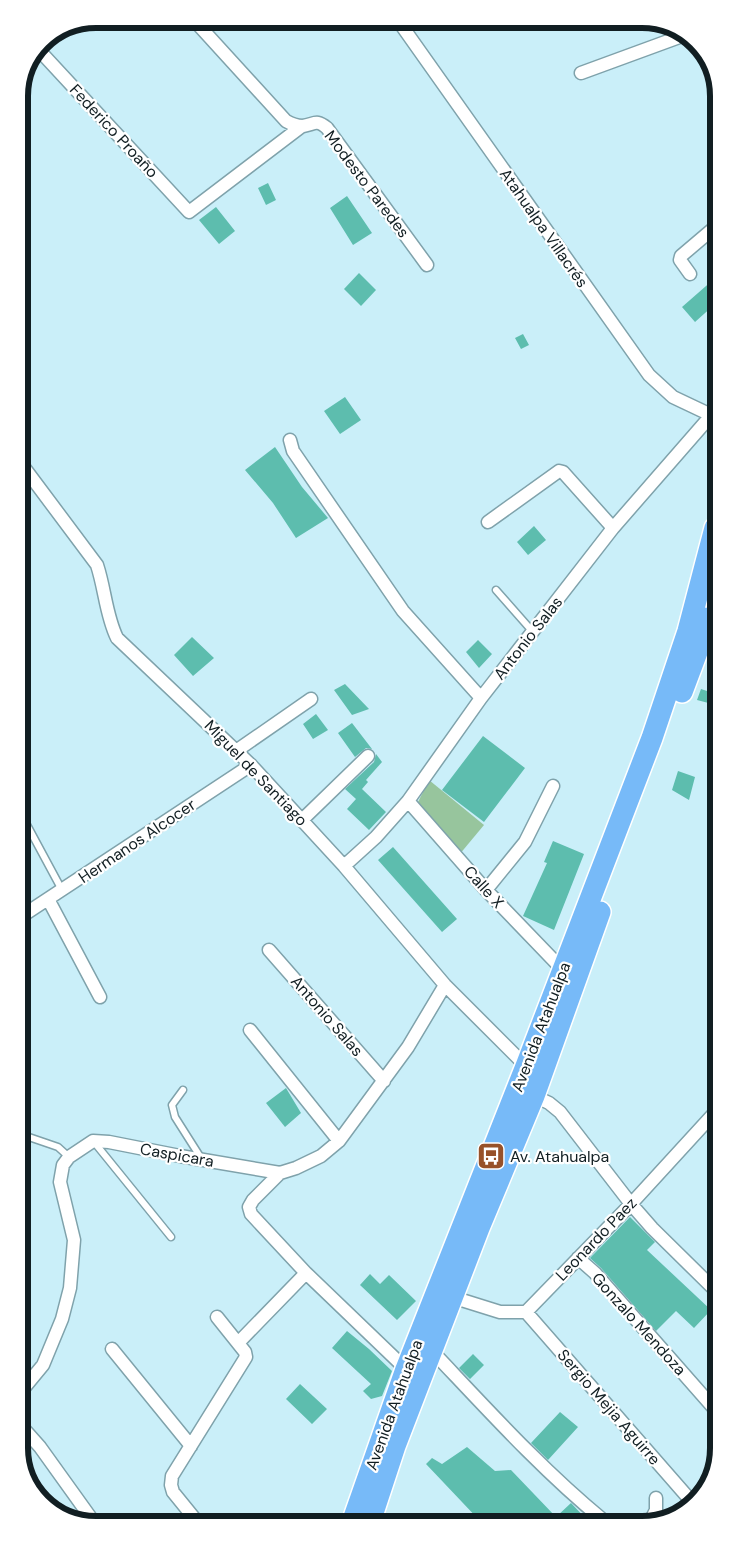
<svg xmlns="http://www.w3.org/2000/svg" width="738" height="1544" font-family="'DM Sans',sans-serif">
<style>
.green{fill:#97c59d}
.building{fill:#5dbdae}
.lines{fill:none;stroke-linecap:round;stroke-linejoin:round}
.service-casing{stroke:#7fa2ab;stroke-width:9}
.minor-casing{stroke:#7fa2ab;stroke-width:15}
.trunk-casing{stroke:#fff;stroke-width:24}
.service{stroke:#fff;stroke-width:6}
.minor{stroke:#fff;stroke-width:12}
.trunk{stroke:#77baf8;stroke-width:21}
.labels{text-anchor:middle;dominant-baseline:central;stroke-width:4.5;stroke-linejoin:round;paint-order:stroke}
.street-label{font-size:16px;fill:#111e22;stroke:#fff}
.poi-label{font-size:16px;fill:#111e22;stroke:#fff;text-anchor:start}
.rim{fill:none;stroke:#111e22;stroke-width:6}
</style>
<rect width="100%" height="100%" fill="#caeff9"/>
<path class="green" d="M429,780L484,825L459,855L417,804Z"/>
<path class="building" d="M268,183L276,200L266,205L258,188Z
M347,196L372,233L353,245L330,208Z
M216,207L235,231L219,244L199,220Z
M359,273L376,290L361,306L344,289Z
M714,279V305L695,322L682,307Z
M523,334L529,345L521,349L515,338Z
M345,397L361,420L340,434L324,411Z
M275,447L302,487L328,518L296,538L273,503L245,470Z
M534,526L546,540L528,555L517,542Z
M192,637L214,658L193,676L174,655Z
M478,640L492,654L479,668L466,652Z
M345,684L369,709L352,715L334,690Z
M701,689L716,694V705L697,700Z
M316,714L328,730L313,739L303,724Z
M352,723L372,749L366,748L355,757L338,733Z
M483,736L525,768L484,822L442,790Z
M376,754L382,762L366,780L368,782L362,789L386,812L369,830L347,809L356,799L345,789L374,762Z
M678,771L695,777L689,800L672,790Z
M553,841L584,854L554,930L523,916L547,863L544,862Z
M393,847L457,919L442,932L378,860Z
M286,1088L301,1113L285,1127L266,1103Z
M630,1217L655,1242L647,1250L711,1310L694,1328L676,1311L656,1331L601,1268L590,1258Z
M370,1274L380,1284L389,1275L416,1301L397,1320L360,1285Z
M347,1331L369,1349L392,1371L382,1396L371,1399L363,1391L371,1384L332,1348Z
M473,1354L484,1365L470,1379L459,1368Z
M300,1384L327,1409L312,1424L286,1399Z
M560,1412L578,1427L548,1460L531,1443Z
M467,1447L495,1471L511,1470L556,1517L571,1503L587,1520L480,1521L426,1464L432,1458L442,1464Z"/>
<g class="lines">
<g class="service-casing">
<path id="service" d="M496,590L533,632
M27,825L62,890
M183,1090L172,1105L175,1117L201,1158
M23,1135L58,1147L69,1157
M94,1142L171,1237"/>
</g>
<g class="minor-casing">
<path id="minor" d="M193,19L286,121C291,124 297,126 303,126C315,124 316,119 327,128L427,265
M397,19L649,375L673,397L711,415
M38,49L189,212L302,126
M581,73L682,36
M690,274L680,260L681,256L714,228
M290,440L293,451L403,611L481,698
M20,462L97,565C105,589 106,616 117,638L251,765L344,866L445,985L526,1066
M488,522L559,471L563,472L613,528
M236,751L311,699
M408,801L486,890L563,970
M302,820L368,756
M344,866L376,837L408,801L481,698L613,528L715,411
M486,890L525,842L553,786
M48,899L100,997
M22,916L251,765
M269,950L384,1081
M250,1030L339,1141
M534,1096L549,1103L560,1112L631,1204L652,1228L719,1294
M280,1173L253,1200L249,1207L251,1214L306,1273L406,1369
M578,1258L595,1273L719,1414
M452,1297L500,1312H526L631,1204L718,1109
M526,1312L692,1502
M238,1343L306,1273
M112,1349L191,1446
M432,1351C487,1409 541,1469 603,1520
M24,1388L43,1365L62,1319L70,1288L74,1240L60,1182L63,1165L69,1157L93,1141L109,1142L180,1156L280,1173L296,1168L321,1156L339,1141L408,1047L445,985
M24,1429L40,1447L96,1525
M651,1520L656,1510V1498
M199,1524L173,1492L171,1485L172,1476L246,1357L245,1352L217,1317"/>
</g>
<g class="trunk-casing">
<path id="trunk" d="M682,692L697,652L705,618
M370,1522L395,1446L479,1228L534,1096L600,912
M352,1523L406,1369L526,1066L652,738L688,631L715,528"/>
</g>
<use href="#service" class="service"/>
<use href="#minor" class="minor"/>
<use href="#trunk" class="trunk"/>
</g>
<defs>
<g id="bus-square" transform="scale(1.4375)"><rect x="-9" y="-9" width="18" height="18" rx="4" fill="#975129" stroke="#fff"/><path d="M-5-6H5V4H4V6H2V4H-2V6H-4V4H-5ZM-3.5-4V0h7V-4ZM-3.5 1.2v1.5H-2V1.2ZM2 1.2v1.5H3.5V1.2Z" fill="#fff"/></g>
</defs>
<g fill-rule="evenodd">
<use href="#bus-square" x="491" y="1156"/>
</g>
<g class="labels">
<g class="street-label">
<text transform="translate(114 131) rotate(47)">Federico Proaño</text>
<text transform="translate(367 184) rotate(53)">Modesto Paredes</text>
<text transform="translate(544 228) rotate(55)">Atahualpa Villacrés</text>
<text transform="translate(528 638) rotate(-52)">Antonio Salas</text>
<text transform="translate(256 773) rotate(46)">Miguel de Santiago</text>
<text transform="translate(137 841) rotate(-34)">Hermanos Alcocer</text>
<text transform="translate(484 887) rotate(48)">Calle X</text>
<text transform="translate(327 1016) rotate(49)">Antonio Salas</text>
<text transform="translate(541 1027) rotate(-69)">Avenida Atahualpa</text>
<text transform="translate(177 1155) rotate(10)">Caspicara</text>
<text transform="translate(596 1239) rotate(-46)">Leonardo Paez</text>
<text transform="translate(639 1324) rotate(48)">Gonzalo Mendoza</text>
<text transform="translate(394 1405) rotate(-70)">Avenida Atahualpa</text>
<text transform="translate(609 1407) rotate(49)">Sergio Mejia Aguirre</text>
</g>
<g class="poi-label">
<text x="510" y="1156">Av. Atahualpa</text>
</g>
</g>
<path d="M0 0H738V1544H0ZM96 28H642A68 68 0 0 1 710 96V1448A68 68 0 0 1 642 1516H96A68 68 0 0 1 28 1448V96A68 68 0 0 1 96 28Z" fill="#fff" fill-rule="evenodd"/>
<path class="rim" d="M96 28H642A68 68 0 0 1 710 96V1448A68 68 0 0 1 642 1516H96A68 68 0 0 1 28 1448V96A68 68 0 0 1 96 28Z"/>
</svg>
